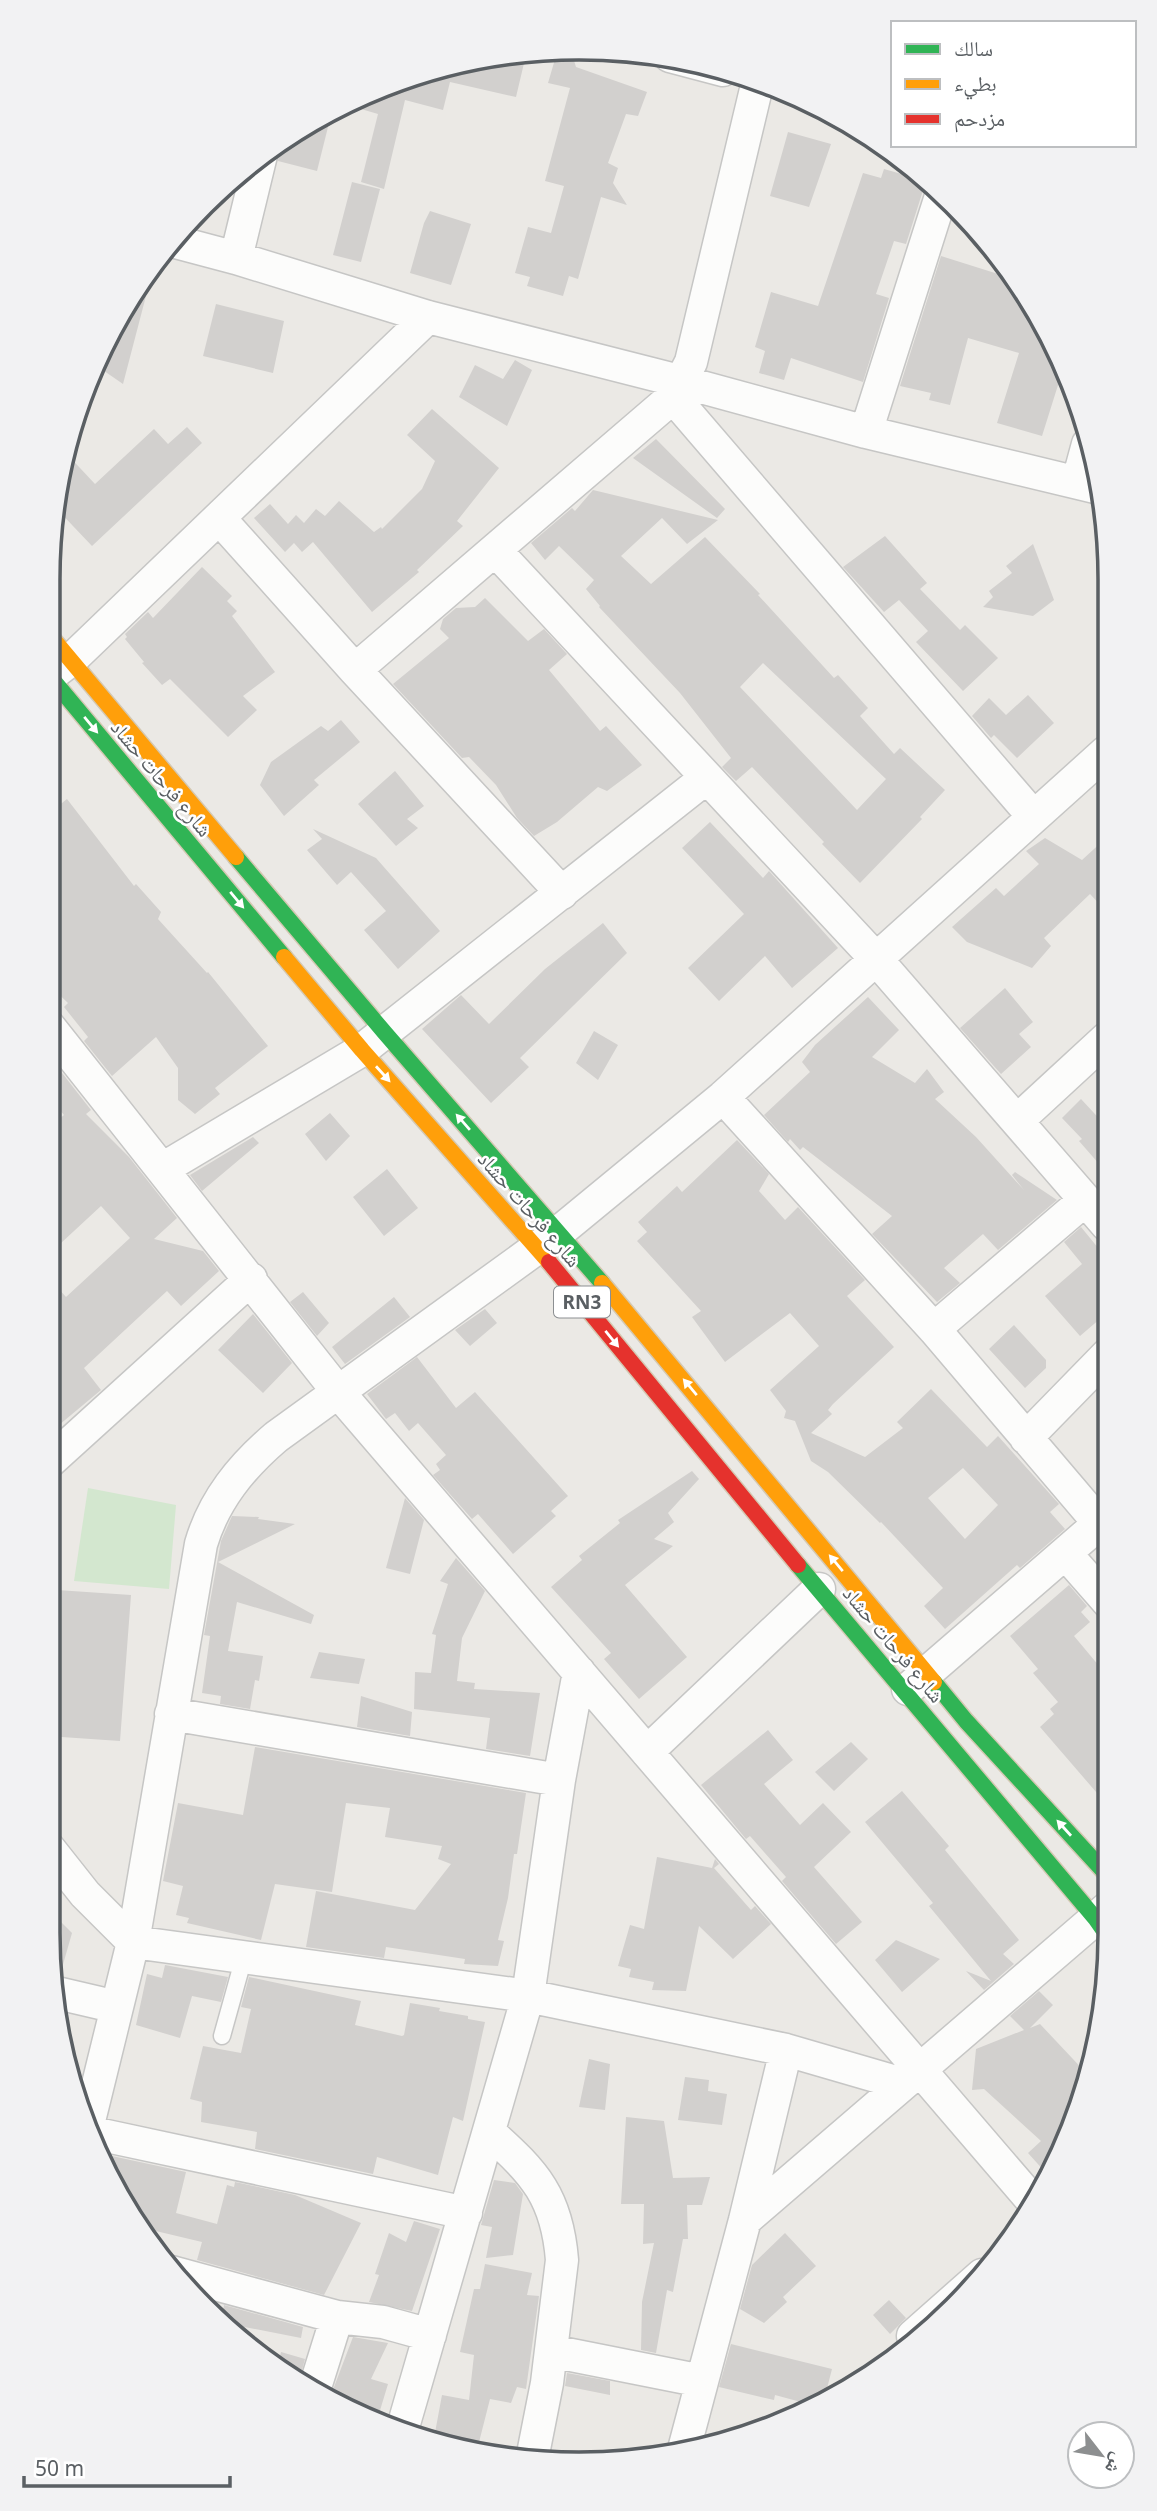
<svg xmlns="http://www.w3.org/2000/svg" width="1157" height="2511" font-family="'Noto Sans','Noto Naskh Arabic',sans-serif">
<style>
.grass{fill:#d3e7cf}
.building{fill:#d2d0ce;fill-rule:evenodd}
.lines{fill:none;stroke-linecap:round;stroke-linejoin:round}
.lane-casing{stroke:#c6c6c5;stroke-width:19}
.street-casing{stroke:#c6c6c5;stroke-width:35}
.fast-casing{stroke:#d4c8b2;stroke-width:19}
.slow-casing{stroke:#d4c8b2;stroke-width:19}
.jam-casing{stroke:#d4c8b2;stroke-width:19}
.lane{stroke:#fcfcfb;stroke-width:16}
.street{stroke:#fcfcfb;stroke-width:32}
.fast{stroke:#30b455;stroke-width:16}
.slow{stroke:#ff9f0a;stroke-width:16}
.jam{stroke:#e5322d;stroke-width:16}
.oneway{fill:#fff}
.labels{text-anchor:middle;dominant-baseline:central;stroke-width:5;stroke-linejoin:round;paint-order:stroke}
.shield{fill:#fff;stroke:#8c8f92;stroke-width:2}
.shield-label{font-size:19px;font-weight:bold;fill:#5a5f63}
.street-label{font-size:21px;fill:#5a5f63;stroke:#fff}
.rim{fill:none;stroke:#5a5f63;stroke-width:3.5}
</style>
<rect width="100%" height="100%" fill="#ebe9e5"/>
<path class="grass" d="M88,1488L176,1505L169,1589L74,1581Z"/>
<path class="building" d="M570,48L576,67L647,92L638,116L626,114L608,163L618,168L613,183L627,205L601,197L578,279L569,276L563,296L527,286L530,277L515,273L528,227L551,233L564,186L545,181L570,88L548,83L558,49Z
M505,54L525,59L516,97L450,82L443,110L405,100L384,189L361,182L378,114L344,104L375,88L474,58Z
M332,111L317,171L278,161L279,150L275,144Z
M788,132L831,144L809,207L770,196Z
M884,169L926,181L906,244L894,241L876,294L889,298L863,382L791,358L784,380L759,373L765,351L755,347L771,292L818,306L863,173L881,178Z
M352,182L380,189L361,262L333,255Z
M430,211L471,224L451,285L410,273L424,223Z
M941,256L1014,279L1064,366L1042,436L997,423L1019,353L968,338L950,405L929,400L931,393L900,386Z
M147,271L152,273L123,384L94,364L137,284Z
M216,304L284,321L273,373L203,356Z
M515,360L532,370L507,426L459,397L475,365L503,379Z
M432,409L499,468L457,521L463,526L417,570L419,572L372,612L313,542L302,552L294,543L285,552L254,518L270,504L288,524L296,515L304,523L316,509L325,516L339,501L374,532L381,527L382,529L422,489L435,461L407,435Z
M187,427L202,443L92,546L54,506L57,475L65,452L95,484L154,429L168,444Z
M656,439L725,509L717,518L633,458Z
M593,490L718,520L687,544L662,518L621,556L651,584L705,537L760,594L758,595L834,678L838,675L868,708L860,716L894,754L900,748L945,790L920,817L922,819L860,883L822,844L824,842L752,767L736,781L722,767L731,758L680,693L599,607L600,606L586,589L594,580L559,546L545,560L531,543L572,508L575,511ZM763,663L886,779L857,810L740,687Z
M885,536L927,583L920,589L960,630L965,625L998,658L963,691L916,642L928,631L899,600L884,612L843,567Z
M1033,544L1054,600L1033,616L983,607L993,597L989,591L1012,573L1006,566Z
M202,567L232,596L227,601L237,611L232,616L275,672L243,696L257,710L228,737L170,679L162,685L142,663L144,662L125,639L127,637L125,634L148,612L153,618Z
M485,598L528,641L544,629L567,654L549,670L600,731L606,726L642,765L607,791L598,787L557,822L534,836L517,818L496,785L469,757L462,758L393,684L449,638L440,629L443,619L456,608L475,607Z
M1028,695L1054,723L1017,758L994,735L991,738L972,716L989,698L1006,715Z
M341,720L360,742L314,780L319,785L284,816L260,785L271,762L321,726L328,731Z
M395,771L424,806L407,819L418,828L396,846L358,804Z
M67,799L134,886L136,884L161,912L158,919L207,973L208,972L268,1046L215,1088L220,1094L195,1114L178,1100V1068L156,1037L112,1076L84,1041L88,1037L64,1007L68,1003L47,983V918L57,909L47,898V815Z
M710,822L763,878L769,871L838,948L792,988L765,956L719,1001L688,968L744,914L682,848Z
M313,829L376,858L440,931L398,969L364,930L386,911L351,872L337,885L307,850L322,839Z
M1045,838L1082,860L1106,838V911L1090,894L1044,938L1051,946L1032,968L967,942L952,927L996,888L1004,896L1039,864L1026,851Z
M603,923L627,953L520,1058L529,1067L491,1103L422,1029L461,995L489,1024L545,969Z
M1005,988L1033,1022L1019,1034L1031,1047L1001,1074L960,1028Z
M868,997L899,1030L872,1057L915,1083L927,1069L944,1092L935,1099L976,1137L1024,1190L1012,1175L1015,1172L1057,1200L998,1250L983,1234L944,1268L960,1283L937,1302L872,1234L892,1216L803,1147L800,1150L790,1139L788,1142L764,1115L810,1072L802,1062L815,1045Z
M594,1031L618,1045L598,1080L576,1063Z
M55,1064L91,1110L86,1114L129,1157L177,1218L154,1239L203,1251L219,1271L181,1306L167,1291L84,1368L101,1390L47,1435V1276L66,1297L130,1238L101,1206L47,1256V1129L64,1115L47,1095V1070Z
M1081,1099L1107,1127V1173L1079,1141L1082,1139L1062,1118Z
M330,1113L350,1136L326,1161L305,1134Z
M253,1137L259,1143L202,1191L190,1175Z
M737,1140L769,1174L759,1191L785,1220L798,1207L865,1280L847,1296L894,1347L833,1404L828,1410L832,1414L811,1433L865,1457L903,1428L897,1422L931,1389L987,1447L998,1436L1059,1504L1050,1512L1065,1529L1020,1568L1017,1565L945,1629L924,1606L943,1588L881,1522L880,1523L828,1472L811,1461L795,1421L784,1418L786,1411L770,1390L819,1346L790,1313L725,1362L692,1317L701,1311L637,1241L647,1232L638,1222L677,1186L682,1192ZM963,1468L998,1505L965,1539L928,1498Z
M387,1169L418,1208L384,1236L353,1197Z
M1081,1227L1108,1260V1312L1080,1336L1045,1296L1082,1264L1064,1242Z
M303,1292L329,1323L317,1336L290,1302Z
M394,1297L410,1317L345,1364L332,1347Z
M485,1309L497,1323L470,1346L455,1330Z
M253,1314L292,1363L263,1393L218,1350Z
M1014,1325L1046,1360V1368L1025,1388L989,1349Z
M417,1357L456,1408L475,1392L568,1496L551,1511L556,1516L513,1554L478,1514L472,1519L433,1475L440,1470L436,1464L446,1455L418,1423L409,1431L395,1413L386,1419L367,1394Z
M692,1471L699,1479L668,1513L674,1522L654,1539L673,1546L625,1585L687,1657L639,1699L604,1659L611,1653L551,1587L582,1560L579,1556L620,1523L618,1520Z
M405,1498L424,1520L410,1574L386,1568Z
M232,1516L259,1517L258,1519L295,1524L218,1562L314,1615L311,1624L237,1602L228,1651L263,1656L259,1681L255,1680L250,1709L220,1704L221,1696L202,1693L210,1636L204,1635L221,1541Z
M456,1558L485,1591L462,1638L457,1681L475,1683L474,1689L540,1693L530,1756L486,1749L490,1718L414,1709L415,1672L431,1673L436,1635L432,1634L448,1584L440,1581Z
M1069,1585L1087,1606L1081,1612L1090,1622L1074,1636L1105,1673L1101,1676L1109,1685V1807L1040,1727L1054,1714L1050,1709L1058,1702L1033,1673L1038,1669L1010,1636Z
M57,1590L131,1595L120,1741L47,1736Z
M319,1652L365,1659L359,1684L310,1678Z
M361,1696L412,1712L410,1736L357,1727Z
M768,1730L793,1760L764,1784L800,1825L823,1803L851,1832L814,1867L862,1922L836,1944L782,1881L786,1877L750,1836L746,1839L701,1785Z
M851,1742L868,1759L834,1791L815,1772Z
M255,1747L526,1793L517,1854H514L508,1898L498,1940L504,1941L498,1966L464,1964L465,1959L386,1947L384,1958L306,1947L316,1891L415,1910L451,1864L438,1859L442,1846L385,1837L390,1808L346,1803L332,1892L275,1884L261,1940L187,1923L189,1918L176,1915L183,1886L163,1881L178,1803L243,1815Z
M902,1791L949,1846L945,1850L1019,1940L1003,1954L1014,1964L984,1990L966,1971L991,1981L929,1906L933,1903L865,1822Z
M657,1857L712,1868L715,1859L719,1864L714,1868L751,1910L755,1906L771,1924L733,1959L699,1926L686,1991L652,1990L654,1982L629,1977L631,1969L618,1966L630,1925L644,1929Z
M47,1908L72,1933L60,1975H54L47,1933Z
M896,1940L940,1959L902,1992L875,1960Z
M165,1965L228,1977L221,2002L192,1996L180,2038L136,2025L147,1974L162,1978Z
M249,1977L361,2001L355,2025L402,2036L404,2035L410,2003L440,2008L439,2011L468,2016V2019L485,2022L463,2121L453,2117L438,2175L377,2157L373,2174L255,2149L257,2132L201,2122L202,2102L190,2099L203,2046L241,2053L251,2009L241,2007Z
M1039,1991L1053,2005L1030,2028L1040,2024L1088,2075L1069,2135L1046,2173L1028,2153L1041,2141L984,2089L972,2090L976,2049L1024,2030L1010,2016Z
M589,2059L610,2064L605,2110L579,2107Z
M685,2077L709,2080L708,2091L727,2094L722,2125L678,2120Z
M626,2117L664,2121L673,2178L710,2177L702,2205H687L688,2239H683L673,2292L667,2290L656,2353L641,2350L642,2302L654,2243L643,2244L644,2204H621Z
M98,2153L186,2172L176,2213L217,2224L227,2185L234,2187L235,2182L295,2195L361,2223L324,2295L197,2260L202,2242L139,2227L118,2198Z
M494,2180L515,2183L523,2194L513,2255L486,2258L492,2227L481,2225Z
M414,2221L440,2229L412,2311L369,2302L379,2275L375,2274L389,2233L406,2242Z
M785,2233L816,2266L783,2297L787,2302L764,2323L740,2309L752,2265Z
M485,2264L532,2273L527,2295L539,2296L526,2389L517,2387L511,2403L490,2399L476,2454L434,2438L442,2395L469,2400L474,2355L460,2352L474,2289H480Z
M889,2300L906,2318L890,2334L873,2315Z
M224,2305L303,2327L301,2338L229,2324L222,2318Z
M353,2337L388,2343L371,2379L388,2384L378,2417L325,2397L334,2387Z
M731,2344L832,2369L824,2400L812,2405L775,2395L774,2400L719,2387Z
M281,2352L305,2359L299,2381L278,2364Z
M567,2373L610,2381V2395L565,2386Z"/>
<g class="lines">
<g class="lane-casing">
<path id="lane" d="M222,2036L244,1957"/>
</g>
<g class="street-casing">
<path id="street" d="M670,56L723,70
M172,241L236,258L428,317L683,382L866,432L1099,488
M236,258L261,155
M673,397L1033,816
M866,432L941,196
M1078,481L1088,444
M219,518L355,670L562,893
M495,550L877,960L1107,1225
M355,670L673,397L691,362L758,81
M51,675L72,659L428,317
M47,1024L339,1393L1030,2198
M723,1097L934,1329L1100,1524
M1017,1121L1107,1038
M164,1168L362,1050L706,778
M934,1329L1085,1200
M1026,1438L1108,1354
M47,1464L251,1279
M1066,1554L1109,1603
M908,1689L1108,1516
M171,1714L559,1780
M647,1752L819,1589
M47,1846L85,1894L133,1942L528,1996L786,2050L903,2084
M57,1993L117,2007
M87,2129L133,1942L201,1544C214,1500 241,1467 276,1437L559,1232L723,1097L1106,752
M88,2132L466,2213
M490,2133C535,2173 557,2197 562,2260L547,2383L532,2459
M745,2220L1110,1906
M171,2272L337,2317L383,2322L430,2335
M913,2336L982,2275
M551,2351L702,2381
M317,2381L337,2317
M403,2427L528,1996L559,1780L579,1672
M683,2453L745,2220L786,2050"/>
</g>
<g class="fast-casing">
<path id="fast" d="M47,673L284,957
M236,857L385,1033L602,1283
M798,1565L1095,1918L1109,1938
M934,1682L966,1721L1110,1878"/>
</g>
<g class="slow-casing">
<path id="slow" d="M47,632L236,857
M284,957L362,1050L549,1262
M602,1283L934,1682"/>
</g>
<g class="jam-casing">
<path id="jam" d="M549,1262L798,1565"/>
</g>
<use href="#lane" class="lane"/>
<use href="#street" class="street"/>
<use href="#fast" class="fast"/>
<use href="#slow" class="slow"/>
<use href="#jam" class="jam"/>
</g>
<defs><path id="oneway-solid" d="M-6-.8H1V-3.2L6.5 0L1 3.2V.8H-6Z" transform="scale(1.75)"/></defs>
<g class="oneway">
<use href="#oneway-solid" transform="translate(91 725) rotate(50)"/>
<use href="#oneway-solid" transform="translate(237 900) rotate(50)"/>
<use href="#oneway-solid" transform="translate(383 1074) rotate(48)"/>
<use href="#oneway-solid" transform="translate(463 1122) rotate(-131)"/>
<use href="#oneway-solid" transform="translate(612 1339) rotate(51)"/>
<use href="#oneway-solid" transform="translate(690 1387) rotate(-130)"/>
<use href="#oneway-solid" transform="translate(836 1563) rotate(-130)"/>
<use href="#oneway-solid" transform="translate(1064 1828) rotate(-132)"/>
</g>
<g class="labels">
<rect class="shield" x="554" y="1286.5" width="56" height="31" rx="5"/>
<g class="shield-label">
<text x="582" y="1302">RN3</text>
</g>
<g class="street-label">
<text transform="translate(162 778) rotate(50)">شارع فرحات حشاد</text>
<text transform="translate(530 1209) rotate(49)">شارع فرحات حشاد</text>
<text transform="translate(894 1644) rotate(50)">شارع فرحات حشاد</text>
</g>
</g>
<path d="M0 0H1157V2511H0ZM579 60H579A519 519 0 0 1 1098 579V1933A519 519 0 0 1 579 2452H579A519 519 0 0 1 60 1933V579A519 519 0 0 1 579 60Z" fill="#f2f2f3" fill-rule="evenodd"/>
<path class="rim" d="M579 60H579A519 519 0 0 1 1098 579V1933A519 519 0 0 1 579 2452H579A519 519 0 0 1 60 1933V579A519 519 0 0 1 579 60Z"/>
<rect x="891" y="21" width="245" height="126" fill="#ffffff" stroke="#bdbfc1" stroke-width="2"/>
<rect x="905" y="44" width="35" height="10" fill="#30b455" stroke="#bdbfc1" stroke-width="2"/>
<text x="954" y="56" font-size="21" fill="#5a5f63">سالك</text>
<rect x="905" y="79" width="35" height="10" fill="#ff9f0a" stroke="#bdbfc1" stroke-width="2"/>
<text x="954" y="91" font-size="21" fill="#5a5f63">بطيء</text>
<rect x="905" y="114" width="35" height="10" fill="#e5322d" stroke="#bdbfc1" stroke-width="2"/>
<text x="954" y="126" font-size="21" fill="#5a5f63">مزدحم</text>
<g transform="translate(1101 2455) rotate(121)"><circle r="33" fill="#ffffff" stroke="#bdbfc1" stroke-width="2"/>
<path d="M0-5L12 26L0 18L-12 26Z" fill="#8d8f90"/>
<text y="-10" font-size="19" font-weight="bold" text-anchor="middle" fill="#5a5f63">ش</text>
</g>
<path d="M24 2476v10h206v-10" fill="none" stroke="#5a5f63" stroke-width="3.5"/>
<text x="35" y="2476" font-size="21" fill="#5a5f63" stroke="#ffffff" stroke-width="5" paint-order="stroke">50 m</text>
</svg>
